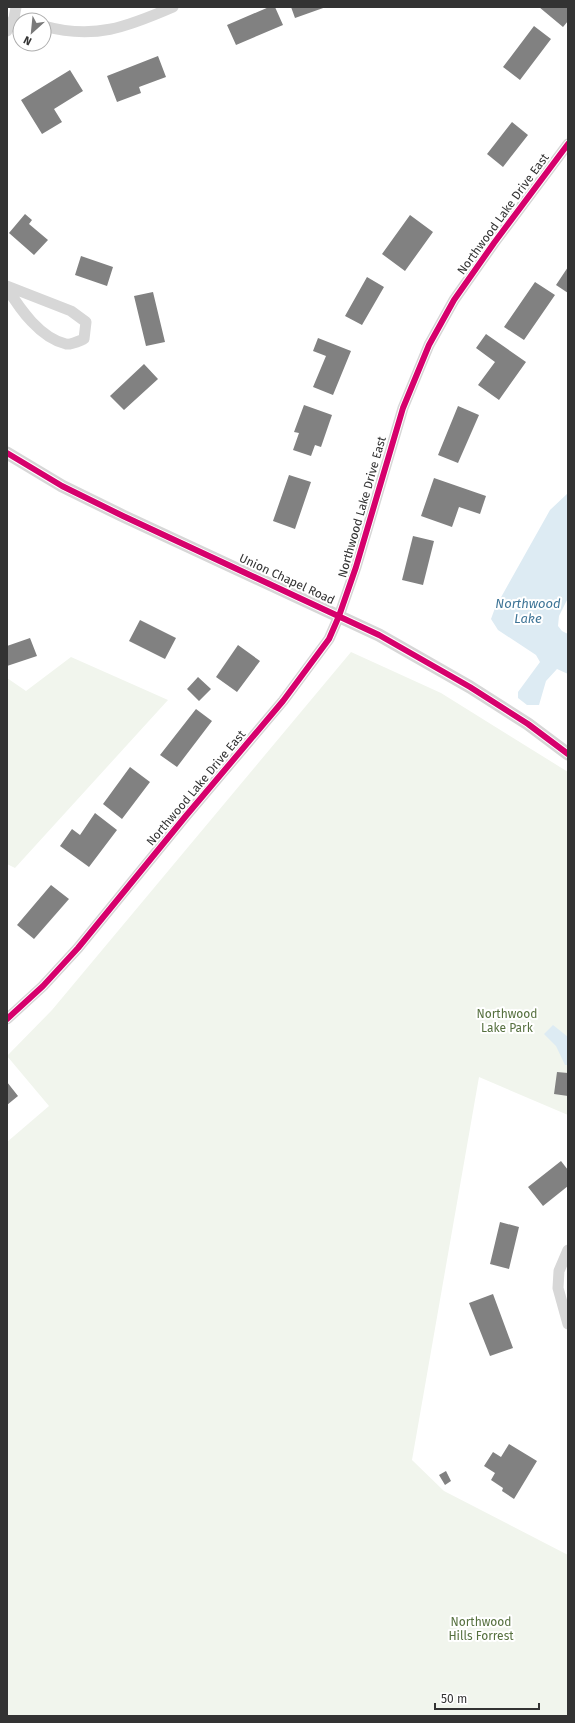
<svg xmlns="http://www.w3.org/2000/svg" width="575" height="1723" font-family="'Fira Sans',sans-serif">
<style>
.green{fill:#f1f5ed}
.water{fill:#ddebf3}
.building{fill:#818181}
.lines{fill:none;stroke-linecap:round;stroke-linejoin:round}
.minor{stroke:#d7d7d7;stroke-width:11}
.tertiary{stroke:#d7d7d7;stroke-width:13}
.cycleway-casing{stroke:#fff;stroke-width:8}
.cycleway{stroke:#d6006c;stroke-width:6}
.labels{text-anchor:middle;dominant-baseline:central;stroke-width:4;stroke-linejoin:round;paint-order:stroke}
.street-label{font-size:12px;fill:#333;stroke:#fff}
.park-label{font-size:12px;fill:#56703f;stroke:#fff}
.water-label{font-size:13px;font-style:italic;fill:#3f7597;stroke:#fff}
</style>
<rect width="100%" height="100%" fill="#fff"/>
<path class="green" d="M351,652L441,693L568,772V1115L479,1077L412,1460L444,1491L568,1555V1716H7V1142L49,1106L7,1056L52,1010Z
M71,657L168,700L15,868L7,864V678L26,691Z"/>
<path class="water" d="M568,493V598L559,616L558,626L562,631L568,634V674L557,669L546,681L539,705H527L518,698V692L540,662L536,655L498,630L491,619L495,608L550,510Z
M553,1025L568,1037V1065H565L556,1046L544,1034Z"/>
<path class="building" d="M269,7H275L283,25L236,45L227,25Z
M291,7H326L295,18Z
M539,7H568V21L563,27Z
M534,26L551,39L520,80L503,67Z
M158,56L166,77L139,87L141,93L117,102L107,76Z
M70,70L83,91L54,109L62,122L42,134L21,100Z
M512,122L528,135L503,167L487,154Z
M25,214L32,220L29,224L48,240L34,255L9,233Z
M410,215L433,232L405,271L382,254Z
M81,256L113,267L107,286L75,275Z
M568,267V293L556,285Z
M367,277L384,287L362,325L345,316Z
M535,282L555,295L524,340L504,327Z
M153,292L165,342L146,346L134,296Z
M486,334L526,362L499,400L478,385L495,362L476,348Z
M318,338L351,351L333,395L313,387L326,356L313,351Z
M144,364L158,379L124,410L110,396Z
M304,405L332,415L321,447L315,445L311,456L293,450L299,433L294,432Z
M458,406L479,415L458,463L438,455Z
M289,475L311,482L295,529L273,521Z
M434,478L486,496L480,514L459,507L452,527L421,516Z
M413,536L434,541L423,585L402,580Z
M140,620L176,638L165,659L129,641Z
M30,638L37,656L7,666V646Z
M238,645L260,661L237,692L216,677Z
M198,677L211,689L199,701L187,689Z
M196,709L212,721L177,767L160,755Z
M130,767L150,782L122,819L103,804Z
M95,813L117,830L89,867L60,846L72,829L80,835Z
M51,885L69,899L34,939L17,925Z
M557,1072L568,1073V1096L554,1094Z
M7,1082L18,1096L7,1105Z
M561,1161L568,1170V1186L543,1206L528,1187Z
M500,1222L519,1227L509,1269L490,1264Z
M493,1294L513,1348L490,1356L469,1303Z
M509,1444L537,1461L514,1499L502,1491L503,1488L491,1480L495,1473L484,1466L493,1452L501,1457Z
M446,1471L451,1481L445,1485L439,1475Z"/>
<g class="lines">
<path class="minor" d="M44,26C94,40 127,27 173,7
M7,31L14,18L16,7
M7,286L71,311L86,322L84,339C79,341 71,345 66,344C40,338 20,309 7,288
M7,1019L43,986L78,948L185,817L283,701L329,639L339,616L356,567L403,408L429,345L454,300L494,243L568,144
M568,1250L559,1271L558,1288L568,1324"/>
<path class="tertiary" d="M7,453L62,486L123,516L379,635L470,687L528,724L568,754"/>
<g class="cycleway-casing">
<path id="cycleway" d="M7,453L62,486L123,516L379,635L470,687L528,724L568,754
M7,1019L43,986L78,948L185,817L283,701L329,639L339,616L356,567L403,408L429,345L454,300L494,243L568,144"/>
</g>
<use href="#cycleway" class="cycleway"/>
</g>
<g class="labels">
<g class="street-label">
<text transform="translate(503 214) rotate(-54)">Northwood Lake Drive East</text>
<text transform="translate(362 507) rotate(-74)">Northwood Lake Drive East</text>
<text transform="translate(287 579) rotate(25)">Union Chapel Road</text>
<text transform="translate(196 788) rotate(-50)">Northwood Lake Drive East</text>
</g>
<g class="park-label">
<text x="507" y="1014">Northwood<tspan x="507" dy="14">Lake Park</tspan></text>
<text x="481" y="1622">Northwood<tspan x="481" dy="14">Hills Forrest</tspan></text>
</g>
<g class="water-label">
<text x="528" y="603">Northwood<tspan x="528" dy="15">Lake</tspan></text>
</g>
</g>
<rect width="575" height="1723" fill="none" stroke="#333333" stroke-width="16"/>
<g transform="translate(32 32) rotate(207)"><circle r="19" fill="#ffffff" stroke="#adadad"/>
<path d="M0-3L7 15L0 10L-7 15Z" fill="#7a7a7a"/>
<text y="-6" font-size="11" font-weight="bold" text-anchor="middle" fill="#333333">N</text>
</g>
<path d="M435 1703v6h104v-6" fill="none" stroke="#333333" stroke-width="2"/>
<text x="441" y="1703" font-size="12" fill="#333333" stroke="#ffffff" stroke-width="3" paint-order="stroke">50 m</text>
</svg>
